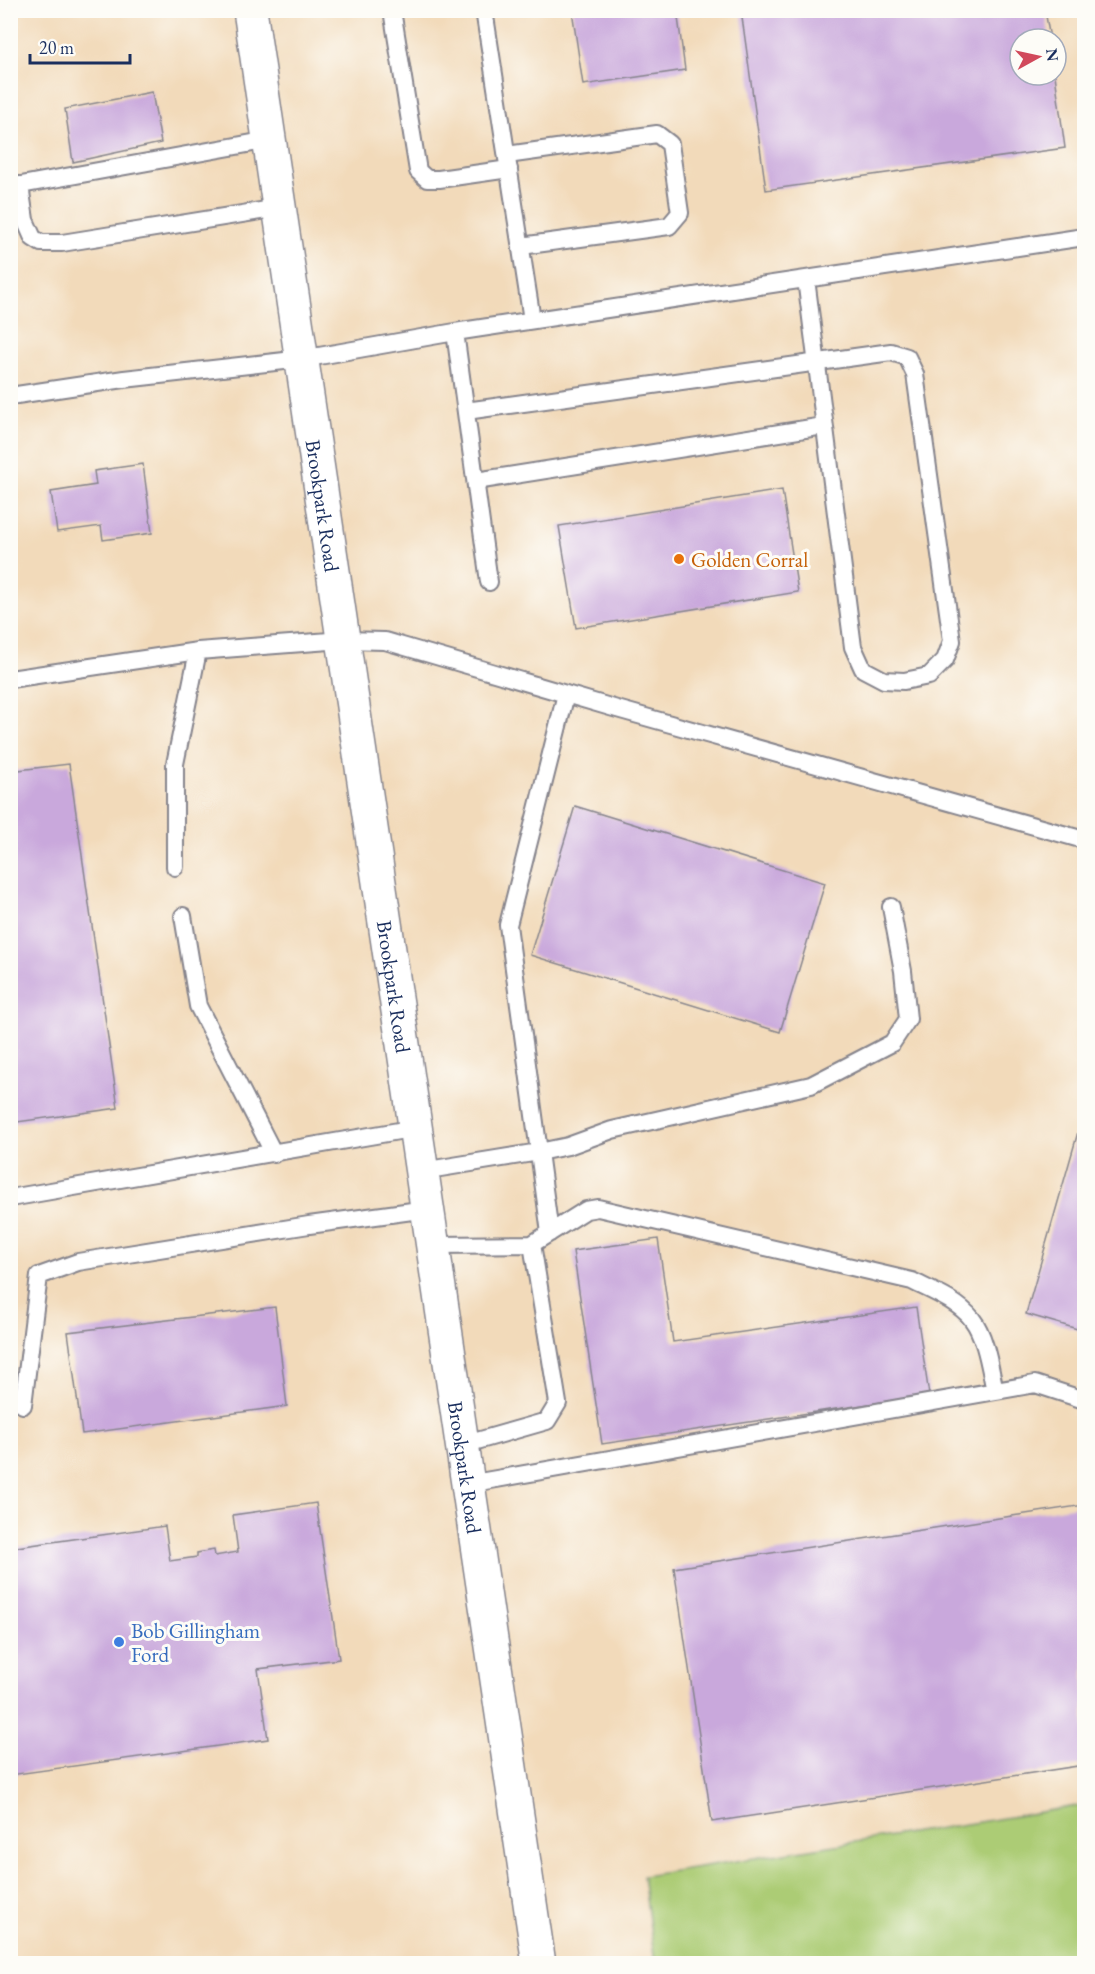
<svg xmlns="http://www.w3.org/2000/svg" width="1095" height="1974" font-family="'EB Garamond',serif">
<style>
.green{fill:#accc74;stroke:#647e69;stroke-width:1.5}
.building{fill:#c9a8dc}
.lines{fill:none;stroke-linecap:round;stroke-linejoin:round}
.service-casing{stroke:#86848c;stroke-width:20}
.primary-casing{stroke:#86848c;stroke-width:36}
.service{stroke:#fff;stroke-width:16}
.primary{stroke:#fff;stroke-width:33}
.food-dot{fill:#e8710a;stroke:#fdfcf7;stroke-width:2}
.shop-dot{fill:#3f7fe0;stroke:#fdfcf7;stroke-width:2}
.labels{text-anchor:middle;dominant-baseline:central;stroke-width:6;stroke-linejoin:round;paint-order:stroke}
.street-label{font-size:21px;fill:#1b2f5e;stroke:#fdfcf7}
.food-label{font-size:21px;fill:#c56008;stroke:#fdfcf7;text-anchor:start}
.shop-label{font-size:21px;fill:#366cbe;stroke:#fdfcf7;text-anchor:start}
</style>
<rect width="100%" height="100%" fill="#fdfcf7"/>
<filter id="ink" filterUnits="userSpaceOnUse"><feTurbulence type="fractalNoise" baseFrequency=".0167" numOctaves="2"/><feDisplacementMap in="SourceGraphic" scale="12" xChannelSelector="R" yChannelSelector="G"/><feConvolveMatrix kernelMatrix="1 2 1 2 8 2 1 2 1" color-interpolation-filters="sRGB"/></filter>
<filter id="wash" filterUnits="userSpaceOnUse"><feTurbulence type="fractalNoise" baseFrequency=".008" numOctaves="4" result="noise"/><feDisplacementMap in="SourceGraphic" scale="24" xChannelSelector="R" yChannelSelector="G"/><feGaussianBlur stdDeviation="1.35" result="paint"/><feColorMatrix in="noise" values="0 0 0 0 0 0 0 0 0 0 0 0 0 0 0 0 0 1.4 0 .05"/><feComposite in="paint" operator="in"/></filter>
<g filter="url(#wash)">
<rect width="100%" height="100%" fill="#f2daba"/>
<path class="green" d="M1084,1805V1963H655L643,1876Z"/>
<g id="blocks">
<path class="building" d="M572,10H677L685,70L583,85Z
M741,10H1045L1050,39H1020V75H1055L1065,148L766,190Z
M152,92L161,143L73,162L65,109Z
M143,464L152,533L103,540L101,526L57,532L51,492L96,485L94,471Z
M782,490L798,592L576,628L559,526Z
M69,764L118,1108L10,1123V771Z
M575,806L825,883L780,1032L530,955Z
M1084,1111V1331L1026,1314Z
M658,1239L673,1342L916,1307L929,1395L602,1444L573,1251Z
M275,1307L287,1406L82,1434L68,1332Z
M316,1503L339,1659L258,1669L268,1739L10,1775V1548L165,1526L170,1561L197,1557V1553L214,1550L215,1556L238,1552L233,1515Z
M1084,1505V1765L712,1822L674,1568Z"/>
</g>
</g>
<g filter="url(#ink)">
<use href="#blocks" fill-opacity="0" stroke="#86848c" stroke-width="1.5"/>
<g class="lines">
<g class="service-casing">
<path id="service" d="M392,10L418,171L427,179H439L509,169
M484,10L532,320
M507,155L657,134L670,144L680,213L669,226L521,246
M20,185L25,220L33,238L41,243H62L279,208
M10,187L269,140
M455,332L489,582
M10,396L124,379L302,359L455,332L1084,237
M466,411L891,352L907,357L915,374L952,641L945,660L929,676L904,681L884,680L863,669L853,647L806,279
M476,481L824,426
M10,679L198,651
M175,867V764L198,651L343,640L385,641L617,709L1084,840
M183,916L198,1006L274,1154
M422,1171L539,1152L508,925L566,694
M10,1198L416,1128
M550,1233L539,1152L568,1146L612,1130L811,1085L892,1043L908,1019L903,971L891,907
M433,1245L532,1244L586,1210L598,1208L912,1281C932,1291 958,1301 972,1319C986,1337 990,1369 995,1391
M23,1405L39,1276L78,1262L309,1225L427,1209
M463,1445L547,1421L558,1403L532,1244
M468,1484L1035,1384L1084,1400"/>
</g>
<g class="primary-casing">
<g id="primary">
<path id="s1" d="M250,10L539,1964"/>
</g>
</g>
<use href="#service" class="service"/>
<use href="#primary" class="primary"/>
</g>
</g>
<circle class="food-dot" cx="679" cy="559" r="6"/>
<circle class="shop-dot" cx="119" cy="1642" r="6"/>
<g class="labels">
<g class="street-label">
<text stroke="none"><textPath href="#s1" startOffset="501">Brookpark Road</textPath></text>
<text stroke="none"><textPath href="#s1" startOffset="987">Brookpark Road</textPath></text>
<text stroke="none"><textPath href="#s1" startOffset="1473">Brookpark Road</textPath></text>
</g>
<g class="food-label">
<text x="691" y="559">Golden Corral</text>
</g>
<g class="shop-label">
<text x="131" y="1630">Bob Gillingham<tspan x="131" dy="24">Ford</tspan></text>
</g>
</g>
<rect width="1095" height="1974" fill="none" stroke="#fdfcf7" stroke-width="36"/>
<g transform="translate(1038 57) rotate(82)"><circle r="28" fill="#fdfcf7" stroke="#a3aaba" stroke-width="1.5"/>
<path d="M0-4.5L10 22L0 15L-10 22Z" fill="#d1495b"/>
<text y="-9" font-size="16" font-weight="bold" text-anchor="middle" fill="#1b2f5e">N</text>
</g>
<path d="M30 54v9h100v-9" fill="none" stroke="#1b2f5e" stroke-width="3"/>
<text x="39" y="54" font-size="18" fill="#1b2f5e" stroke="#fdfcf7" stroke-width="4.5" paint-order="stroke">20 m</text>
</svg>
